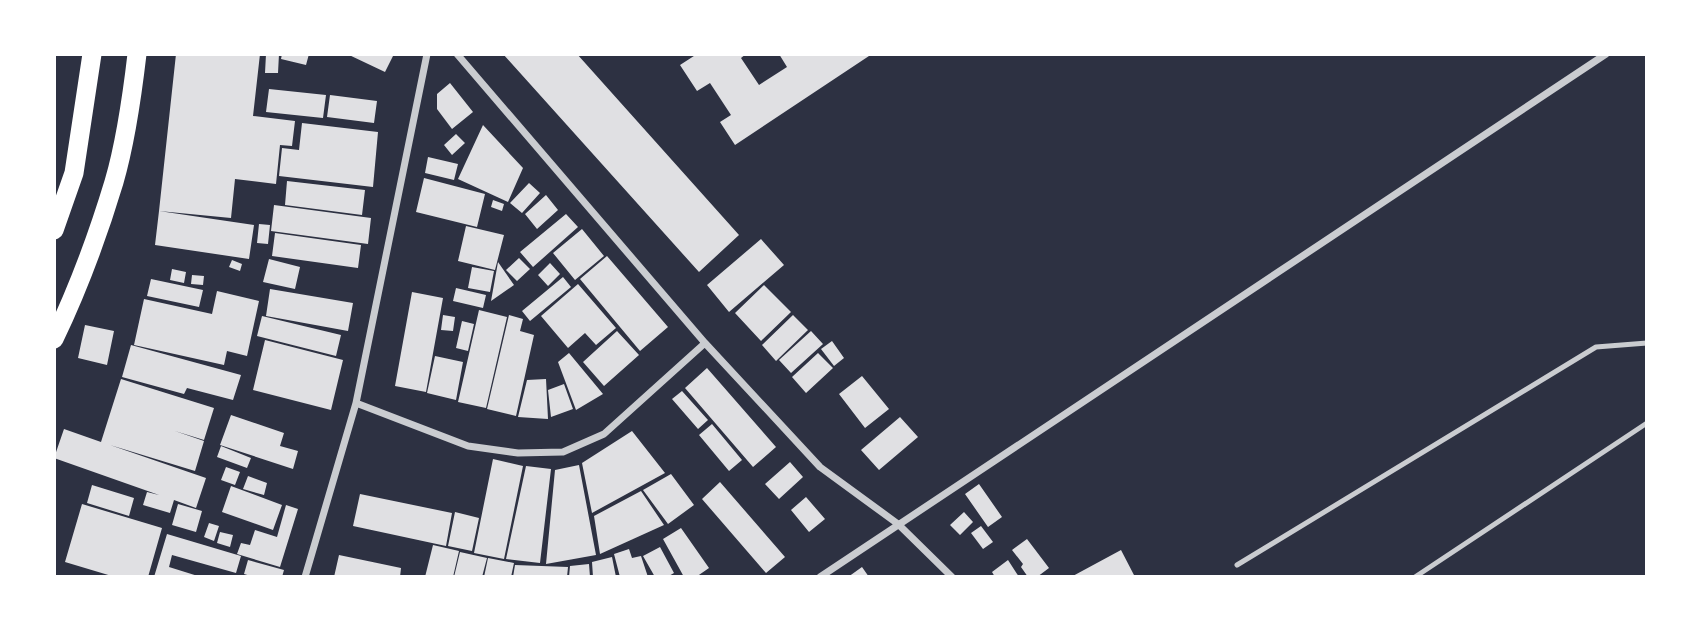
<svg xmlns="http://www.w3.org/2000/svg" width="1701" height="631" font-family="Quicksand,sans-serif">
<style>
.building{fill:#e0e0e3}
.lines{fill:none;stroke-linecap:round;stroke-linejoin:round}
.service{stroke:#caccd0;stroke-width:5}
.minor{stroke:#caccd0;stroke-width:7}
.trunk{stroke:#fff;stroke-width:19}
</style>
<rect width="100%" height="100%" fill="#2d3142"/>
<path class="building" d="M176,54H260L253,116L295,121L292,146L280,145L276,184L235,179L231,218L159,211Z
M266,54H279L278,73H265Z
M282,54H309L306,65L281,59Z
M347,54H394L385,72Z
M503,54H577L739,235L699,272Z
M697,54H746L741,58L759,85L787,67L779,54H872L735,145L720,122L731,115L710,83L697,91L680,65Z
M450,83L473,112L452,129L437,109V94Z
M269,89L326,95L323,118L266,112Z
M330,95L377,101L374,123L327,117Z
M302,123L378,132L373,187L279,176L282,148L299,150Z
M483,125L523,168L508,202L458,179Z
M456,134L465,143L452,155L444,145Z
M428,157L458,164L454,180L425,173Z
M424,178L485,194L477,227L416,212Z
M287,181L365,190L362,215L285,205Z
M529,183L540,193L522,213L510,203Z
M546,195L558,210L537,229L525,214Z
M493,200L504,204L502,211L491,207Z
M274,205L371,218L368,244L271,231Z
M159,211L254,225L249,259L155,245Z
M566,214L578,227L533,267L520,252Z
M259,224L270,225L268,244L257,243Z
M466,226L504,235L495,270L458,261Z
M582,229L604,256L575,280L553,253Z
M275,233L361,245L358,268L272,256Z
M761,239L784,265L729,312L707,285Z
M607,256L668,327L640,351L580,279Z
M519,258L530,269L517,281L506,270Z
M269,259L300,267L295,289L263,282Z
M232,260L242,264L240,271L229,267Z
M498,262L514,285L491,301Z
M550,263L560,274L548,286L538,275Z
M472,267L494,271L490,292L468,288Z
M172,269L186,272L184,283L170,280Z
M192,275L204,276L203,285L191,284Z
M563,277L571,287L530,321L522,311Z
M151,279L203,290L199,307L147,296Z
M578,284L616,328L596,345L585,333L568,348L541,316Z
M764,285L791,312L761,341L735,313Z
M456,288L486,295L483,308L453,301Z
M270,289L353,303L348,331L266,316Z
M217,291L259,301L247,356L227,351L224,365L134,345L144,299L212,314Z
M412,292L443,298L426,392L395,386Z
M479,310L507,317L486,408L458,402Z
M443,315L455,317L453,331L441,330Z
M509,315L523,319L520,331L534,335L516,416L487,409Z
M793,315L808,330L776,361L762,345Z
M262,316L341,335L336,356L257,336Z
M462,321L474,324L468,351L456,348Z
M85,325L114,331L107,365L78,358Z
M617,331L639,355L604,386L583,362Z
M811,331L823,344L791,373L779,360Z
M265,340L343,360L331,410L253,390Z
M832,341L844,358L834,366L821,349Z
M131,345L241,375L233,400L187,388L184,394L122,377Z
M569,353L603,394L576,410L558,362Z
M818,353L833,368L806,393L792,377Z
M435,356L463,362L456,400L427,393Z
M707,368L776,447L753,467L685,388Z
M862,376L889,409L865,428L839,394Z
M121,379L214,408L204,440L175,431L204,441L195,471L110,445L206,478L196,508L174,500L170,513L143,505L147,492L159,495L54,458L64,429L101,442Z
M546,379L548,419L518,417L527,380Z
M564,384L573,409L551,417L548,390Z
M682,391L708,420L698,429L672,399Z
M231,415L284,433L280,446L298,451L293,469L220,445Z
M900,417L918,437L879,470L861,450Z
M712,424L742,460L729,471L699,435Z
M632,431L665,473L592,513L582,463Z
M221,446L251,458L247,468L217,457Z
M493,459L523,466L504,559L474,553Z
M790,462L803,477L779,499L765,484Z
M579,465L596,555L546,564L555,470Z
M526,466L551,469L540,563L506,559Z
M226,467L240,472L235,485L221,480Z
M671,474L694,505L668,524L643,490Z
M248,476L267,483L264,495L243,489Z
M720,482L785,557L766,573L702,499Z
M979,484L1002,517L988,527L965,494Z
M92,485L134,498L129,516L87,503Z
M231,486L282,505L273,530L222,512Z
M641,491L664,525L600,554L594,516Z
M360,494L452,513L446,546L353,526Z
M806,497L825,519L809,532L791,510Z
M82,504L162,528L148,577H115L65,562Z
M178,504L202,511L196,532L172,525Z
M286,505L298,509L280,567L237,554L241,543L250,545L255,530L277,537Z
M455,512L479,518L472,551L448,546Z
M964,512L973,522L960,535L950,525Z
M209,523L219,526L214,541L204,537Z
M981,526L993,542L983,549L971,533Z
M681,528L709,568L696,577H684L663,539Z
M220,532L233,535L230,547L217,543Z
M167,534L241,556L236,573L172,555L169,567L201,577H154Z
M1027,539L1049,568L1037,577H1028L1021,567L1023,564L1012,550Z
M433,545L459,551L453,577H425Z
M660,547L674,573L667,577H655L643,556Z
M629,549L632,558L641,556L648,577H620L614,554Z
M1121,550L1135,577H1071Z
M460,552L487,558L482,577H454Z
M339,555L401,568L400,577H334Z
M612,557L616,577H593L592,562Z
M488,558L514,563L511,577H484Z
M248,560L284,570L282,577H254L244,574Z
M1008,560L1019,577H995L992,572Z
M589,564L590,577H569L570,566Z
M515,565L568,567L567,577H513Z
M862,567L869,577H848Z"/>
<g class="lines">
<path class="service" d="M1237,565L1596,347L1647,343
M1415,577L1647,423"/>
<path class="minor" d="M457,54L705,343L820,467L898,524L952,577
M356,403L468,446L518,453L563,452L604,434L705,343
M305,577L356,403L427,54
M820,577L1606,54"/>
<path class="trunk" d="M54,230L74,173L92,54
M54,339C78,289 98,235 114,182C126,141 132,97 137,54"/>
</g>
<rect width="1701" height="631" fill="none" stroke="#ffffff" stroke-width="112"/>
</svg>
